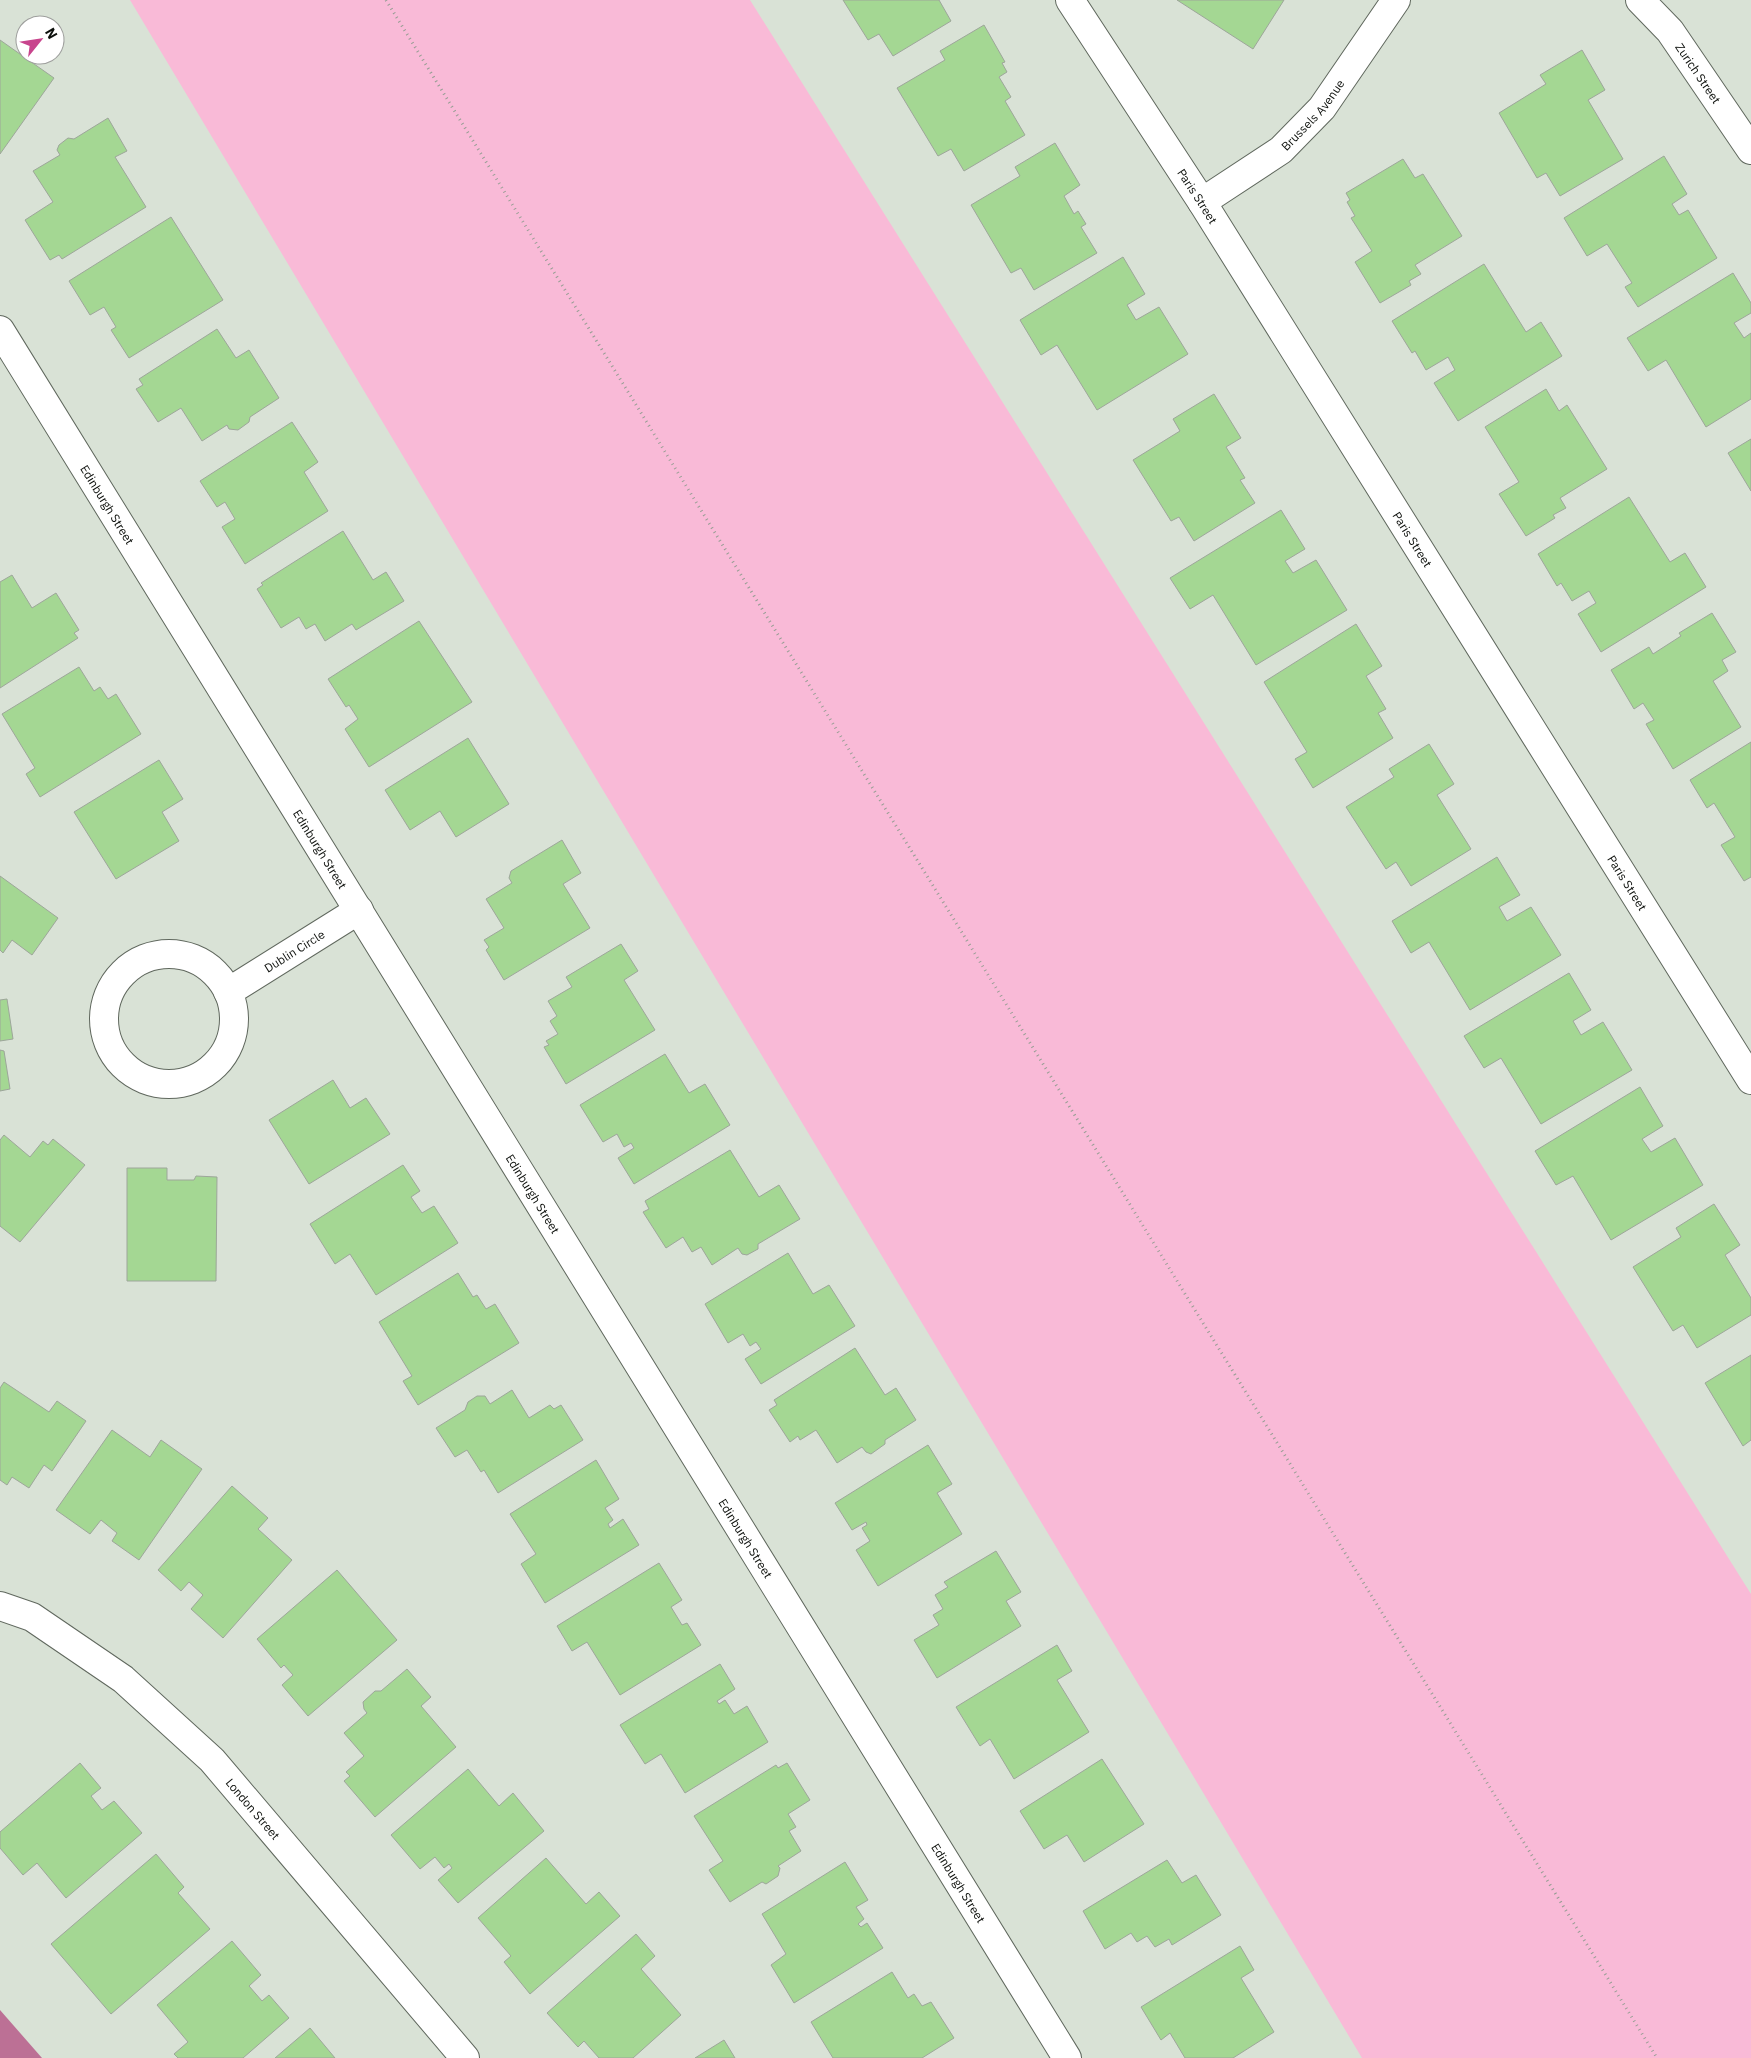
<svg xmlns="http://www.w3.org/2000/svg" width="1751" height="2058" font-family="'IBM Plex Sans',sans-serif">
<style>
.green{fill:#f9bad7}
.water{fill:#bc7095}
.building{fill:#a4d793;stroke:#9da69a}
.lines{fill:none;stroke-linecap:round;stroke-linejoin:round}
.minor-casing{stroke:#60685e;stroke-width:30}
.path{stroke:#979e94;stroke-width:3;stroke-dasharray:1 4;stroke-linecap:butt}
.minor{stroke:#fff;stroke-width:28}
.labels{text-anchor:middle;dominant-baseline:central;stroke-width:5;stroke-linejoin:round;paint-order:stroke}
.street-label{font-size:12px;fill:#0c0f0b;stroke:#fff}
</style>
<rect width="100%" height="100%" fill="#d9e2d6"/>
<path class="green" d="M130,0H750L1751,1594V2058H1362Z"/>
<path class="water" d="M0,2010L42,2058H0Z"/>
<path class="building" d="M843,0H939L951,21L893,56L879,34L868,40Z
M1177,0H1284L1253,49Z
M984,25L1005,62L1002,63L1007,72L999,77L1011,97L1005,101L1025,135L964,171L951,149L938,156L897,88L945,60L940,51Z
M0,40L54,78L0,154Z
M1582,50L1605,90L1588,100L1623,159L1560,196L1546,173L1537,178L1499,113L1546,84L1540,75Z
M108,118L127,151L115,157L146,207L62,259L59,255L50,260L25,220L53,202L33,171L60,155L57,150L59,145L68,138L74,139Z
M1055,143L1080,185L1064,196L1074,214L1078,211L1086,224L1081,227L1097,253L1034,290L1021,268L1011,273L971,205L1020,176L1015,167Z
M1664,156L1687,194L1672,204L1679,215L1688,210L1717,258L1638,307L1625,287L1632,283L1607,244L1587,256L1564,218Z
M1403,159L1415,178L1423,174L1462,236L1415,265L1421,274L1409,281L1411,285L1380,303L1355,262L1372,251L1351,218L1355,216L1347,202L1350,200L1346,193Z
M171,217L223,300L129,358L111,330L116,327L104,307L90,315L69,281Z
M1123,257L1145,294L1127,305L1136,320L1159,307L1188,354L1097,410L1057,345L1041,355L1020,320Z
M1484,264L1526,332L1541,322L1562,356L1458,421L1434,383L1455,370L1448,357L1426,370L1415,351L1412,353L1392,321Z
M1733,273L1751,303V313L1734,323L1744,338L1751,333V399L1706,427L1666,360L1648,371L1627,338Z
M217,329L236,358L249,350L279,398L250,417L249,422L238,430L229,429L227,425L202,441L181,408L158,422L136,389L143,385L139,379Z
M1546,389L1559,411L1567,405L1607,469L1560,498L1566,508L1553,515L1555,518L1526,536L1499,494L1519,482L1485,427Z
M1214,394L1241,438L1226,447L1245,478L1240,480L1255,503L1194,541L1179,517L1171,521L1133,460L1180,431L1173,419Z
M292,422L318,462L304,472L328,511L245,564L222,527L235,519L225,502L217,507L200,481Z
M1751,439V491L1728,453Z
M1629,497L1670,562L1685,553L1706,587L1601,652L1578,614L1596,603L1589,591L1572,601L1561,583L1557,586L1538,554Z
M1281,510L1305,549L1285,561L1293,573L1316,560L1347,610L1256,665L1213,595L1190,609L1170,578Z
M343,531L373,580L386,572L404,601L356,630L352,624L325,641L315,624L306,629L299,617L281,628L257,589L263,585L261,583Z
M12,575L32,608L56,593L79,630L74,633L78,638L0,688V582Z
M1712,613L1736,652L1722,660L1728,671L1713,681L1741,727L1673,769L1646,724L1654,720L1643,703L1634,709L1611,670L1649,647L1653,654L1681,636L1679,633Z
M419,621L472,702L369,767L345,729L358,719L349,705L346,707L328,679Z
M1356,624L1382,666L1366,676L1386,709L1378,713L1393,738L1313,788L1295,759L1307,752L1264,682Z
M79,667L94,691L100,687L108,699L116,694L141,734L40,797L26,774L35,768L2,714Z
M468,738L509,804L456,837L440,811L410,830L385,790Z
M1751,742V877L1744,881L1721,845L1735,837L1714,803L1707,808L1690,780Z
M1429,744L1454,784L1437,795L1471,849L1411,886L1396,862L1386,869L1346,807L1394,777L1389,769Z
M159,760L183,799L162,812L179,841L116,879L74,812Z
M562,840L581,873L563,884L590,928L504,980L486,950L489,947L484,940L504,928L486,899L512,883L509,878L511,871Z
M1497,857L1520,895L1499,907L1507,921L1531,907L1561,955L1470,1010L1429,942L1411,953L1392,921Z
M0,876L58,918L32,955L12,940L3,953L0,950Z
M621,944L638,971L624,980L655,1030L566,1084L544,1047L549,1045L546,1041L558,1034L550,1021L557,1016L548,1001L572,987L566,977Z
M1569,973L1591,1010L1573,1021L1581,1035L1603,1022L1632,1070L1541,1124L1501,1058L1484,1068L1464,1036Z
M7,999L13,1039L0,1041V1000Z
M0,1050L4,1051L10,1089L0,1091Z
M665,1054L689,1093L705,1084L730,1125L634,1184L618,1158L634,1148L631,1143L624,1147L617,1134L603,1142L580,1105Z
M333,1080L350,1108L366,1098L390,1134L309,1184L269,1120Z
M1640,1087L1663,1126L1642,1139L1651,1152L1675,1138L1703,1185L1611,1240L1573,1176L1556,1185L1535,1151Z
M4,1135L30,1157L43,1141L48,1145L53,1139L85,1165L20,1242L0,1226V1140Z
M730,1150L759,1197L779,1185L800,1219L758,1244V1249L747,1255L742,1254L738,1248L712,1265L701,1247L692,1252L683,1237L666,1248L643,1212L649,1209L645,1201Z
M403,1165L420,1191L411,1197L422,1213L434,1206L458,1243L376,1295L350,1254L335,1264L310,1224Z
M127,1168H167V1180H194L196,1176L217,1177L216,1281H127Z
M1714,1204L1740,1245L1725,1255L1751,1298V1315L1697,1348L1683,1325L1673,1331L1633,1267L1681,1237L1676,1228Z
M788,1253L813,1294L829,1285L855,1326L761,1384L745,1359L761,1349L756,1342L750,1346L743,1334L728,1343L705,1304Z
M458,1273L473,1297L477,1295L486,1309L495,1304L519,1343L418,1405L403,1381L412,1376L379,1322Z
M855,1348L885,1395L896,1388L916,1420L885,1440V1444L871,1454L866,1452L862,1447L837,1463L816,1430L800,1440L798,1436L790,1442L769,1410L777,1405L774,1400Z
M1751,1355V1440L1743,1446L1705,1383Z
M4,1382L49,1412L57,1401L86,1421L52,1471L44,1465L29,1488L12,1477L7,1485L0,1480V1388Z
M512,1390L529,1418L550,1405L554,1409L561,1405L583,1440L498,1493L484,1470L481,1472L467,1450L455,1457L436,1428L465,1410L468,1402L477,1396H485L490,1404Z
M112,1430L150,1457L161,1440L202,1469L139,1560L112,1541L117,1533L101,1520L90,1534L56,1510Z
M928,1445L952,1484L937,1493L962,1534L878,1586L856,1550L870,1541L862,1528L867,1525L866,1522L852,1530L835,1503Z
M596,1460L619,1499L605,1508L613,1520L608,1524L610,1528L623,1519L639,1545L545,1603L521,1564L536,1554L510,1514Z
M232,1486L268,1518L258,1529L292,1560L223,1638L191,1609L203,1595L189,1582L181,1591L158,1570Z
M996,1551L1021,1592L1006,1601L1021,1626L937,1678L914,1640L939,1625L933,1615L943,1609L935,1595L948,1587L944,1582Z
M659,1563L682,1600L671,1607L682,1625L687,1623L701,1645L620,1695L587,1642L572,1651L557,1626Z
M337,1570L397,1640L308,1716L282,1685L293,1675L284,1665L281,1668L257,1639Z
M1057,1645L1072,1671L1057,1680L1089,1732L1014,1779L990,1739L980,1746L956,1707Z
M720,1664L735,1689L717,1701L719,1704L725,1700L734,1714L747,1706L768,1742L685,1793L661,1754L645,1764L620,1725Z
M407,1669L431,1697L421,1706L456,1747L375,1817L344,1781L350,1776L346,1772L364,1756L344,1733L367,1713L364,1709L363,1702L375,1691H381Z
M1102,1759L1144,1824L1084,1862L1067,1835L1044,1849L1020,1811Z
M80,1763L101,1788L91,1796L102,1810L114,1801L142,1833L66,1898L37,1863L23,1875L0,1848V1832Z
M787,1763L810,1800L788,1814L796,1827L789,1831L801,1851L778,1866L780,1868L778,1876L766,1884L762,1882L730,1902L709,1870L723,1861L694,1816L776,1765L778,1768Z
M468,1769L499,1806L513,1793L544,1831L458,1903L438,1880L452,1868L449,1864L444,1868L435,1857L420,1869L391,1835Z
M156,1854L184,1887L178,1893L210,1929L111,2014L51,1944Z
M546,1858L586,1904L599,1892L620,1916L530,1994L504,1962L511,1956L478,1918Z
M1167,1860L1182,1883L1196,1875L1221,1915L1172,1945L1169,1939L1155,1947L1147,1936L1137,1942L1131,1933L1105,1949L1083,1911Z
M845,1862L868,1900L856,1907L864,1919L858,1924L861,1927L867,1923L883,1948L794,2003L771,1965L786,1954L762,1914Z
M636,1934L655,1956L641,1969L681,2015L633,2058H599L584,2041L578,2047L547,2013Z
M232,1941L261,1975L249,1986L262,2001L269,1995L289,2018L243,2058H178L174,2054L188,2042L157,2005Z
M1240,1946L1254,1970L1241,1978L1274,2032L1233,2058H1185L1170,2033L1161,2040L1141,2007Z
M892,1972L908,1998L914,1994L922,2006L931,2002L954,2038L922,2058H833L811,2022Z
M310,2028L335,2058H275Z
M724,2040L735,2058H695Z"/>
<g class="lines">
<g class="minor-casing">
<g id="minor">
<path id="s1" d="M1070,0L1202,202L1751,1080"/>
<path id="s2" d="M1640,0L1670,31L1751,150"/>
<path id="s3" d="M1202,202L1281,150L1322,108L1396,0"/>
<path id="s4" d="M0,330L1067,2058"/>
<circle cx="169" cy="1019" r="65"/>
<path id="s5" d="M228,992L359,910"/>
<path id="s6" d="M0,1606L32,1617L123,1679L212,1760L465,2058"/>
</g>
</g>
<path class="path" d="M386,0L1657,2058"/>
<use href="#minor" class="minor"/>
</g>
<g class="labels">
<g class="street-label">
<text stroke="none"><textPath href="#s2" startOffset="94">Zurich Street</textPath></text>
<text stroke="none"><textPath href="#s3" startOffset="142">Brussels Avenue</textPath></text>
<text stroke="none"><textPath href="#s1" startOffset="234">Paris Street</textPath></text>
<text stroke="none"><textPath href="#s4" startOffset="205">Edinburgh Street</textPath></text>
<text stroke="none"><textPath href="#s1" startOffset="639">Paris Street</textPath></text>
<text stroke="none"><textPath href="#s4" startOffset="610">Edinburgh Street</textPath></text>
<text stroke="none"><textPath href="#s1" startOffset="1044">Paris Street</textPath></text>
<text stroke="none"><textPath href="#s5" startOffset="78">Dublin Circle</textPath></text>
<text stroke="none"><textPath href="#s4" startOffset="1015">Edinburgh Street</textPath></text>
<text stroke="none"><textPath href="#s4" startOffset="1420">Edinburgh Street</textPath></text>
<text stroke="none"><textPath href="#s6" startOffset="328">London Street</textPath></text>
<text stroke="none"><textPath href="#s4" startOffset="1825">Edinburgh Street</textPath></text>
</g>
</g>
<g transform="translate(40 40) rotate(60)"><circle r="24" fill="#ffffff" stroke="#9e9f9d"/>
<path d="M0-4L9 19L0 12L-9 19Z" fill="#c8458d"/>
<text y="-8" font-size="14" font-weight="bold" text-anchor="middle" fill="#0c0f0b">N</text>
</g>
</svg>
